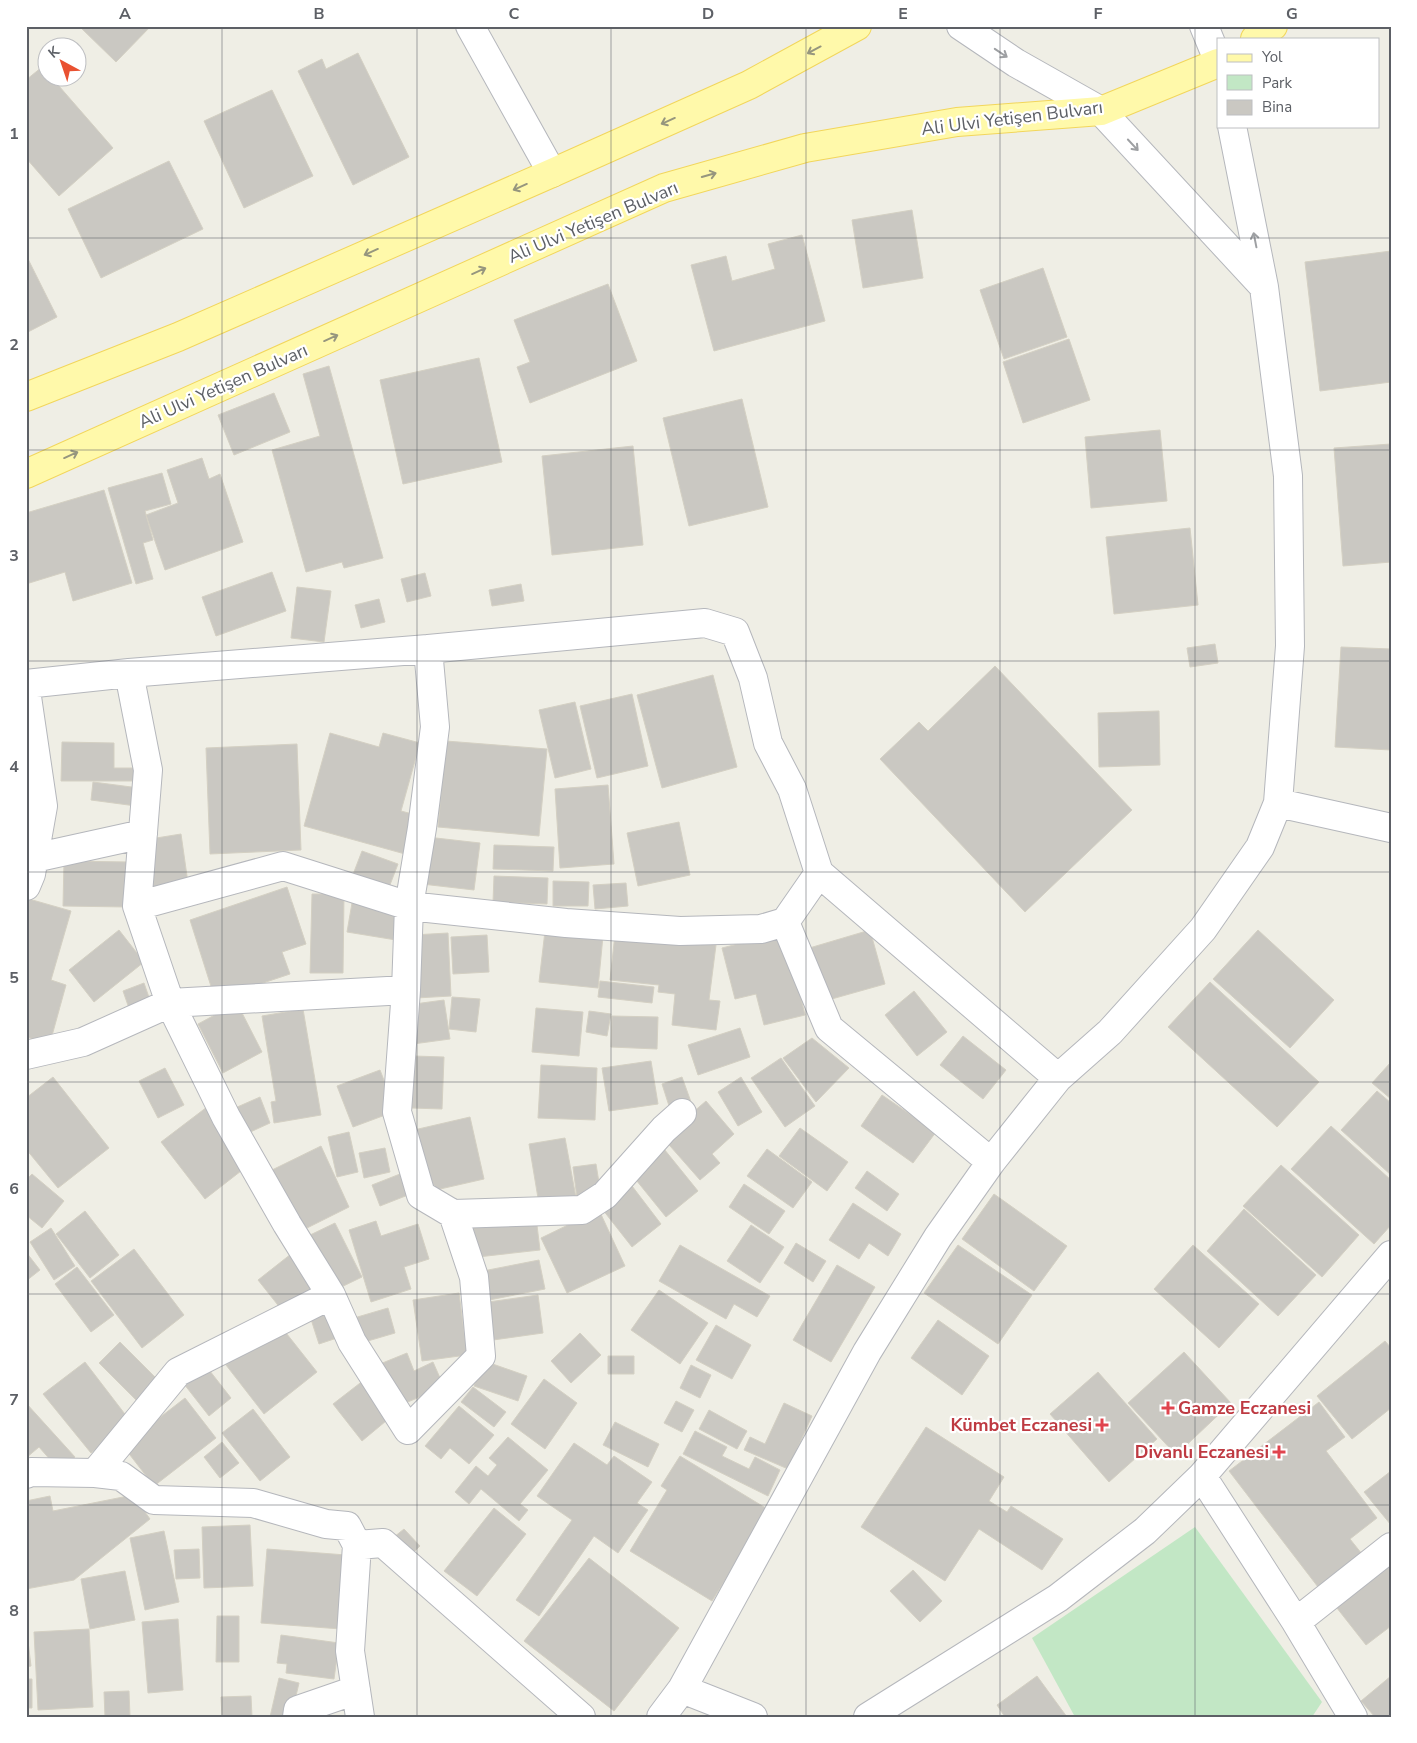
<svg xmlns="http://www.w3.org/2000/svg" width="1417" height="1743" font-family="'Nunito Sans',sans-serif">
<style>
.green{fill:#c2e7c5}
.building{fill:#cac8c2;stroke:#d4d0c3}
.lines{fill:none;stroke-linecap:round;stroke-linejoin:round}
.minor-casing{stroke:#b5b7bc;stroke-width:30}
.major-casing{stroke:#f2d65c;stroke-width:30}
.minor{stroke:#fff;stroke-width:28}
.major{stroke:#fff9aa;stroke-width:28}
.oneway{stroke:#96967e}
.oneway2{stroke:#9ea0a3}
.grid{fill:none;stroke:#5d6066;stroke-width:1;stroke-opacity:0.55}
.health-dot{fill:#e0444e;stroke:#fff;stroke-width:2}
.labels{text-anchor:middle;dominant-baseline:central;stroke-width:4.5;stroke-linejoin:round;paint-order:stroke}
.street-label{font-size:18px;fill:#5d6066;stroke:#fff}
.health-label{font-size:18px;font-weight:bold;fill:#be3a42;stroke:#fff;text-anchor:end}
.neatline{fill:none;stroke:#5d6066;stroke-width:2}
.grid-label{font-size:16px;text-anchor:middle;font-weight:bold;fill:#5d6066}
</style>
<rect width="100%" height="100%" fill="#efeee5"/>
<path class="green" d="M1195,1527L1322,1702L1312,1717H1075L1032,1638Z"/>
<path class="building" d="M79,26H151L116,62Z
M358,53L409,157L353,185L298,71L322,59L326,69Z
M42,67L48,73V78H52L113,148L59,196L26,158V80Z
M272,90L313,176L244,208L204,121Z
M169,161L203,229L101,278L68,209Z
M912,210L923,278L863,288L852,220Z
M802,235L825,321L714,351L691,265L726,256L732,281L775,269L768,244Z
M1391,251V382L1320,391L1305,262Z
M26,255L57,317L26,333Z
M1043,268L1067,337L1004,359L980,290Z
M608,284L637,361L530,403L517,367L530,362L514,320Z
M1069,339L1090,400L1023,423L1003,362Z
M479,358L502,462L403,484L380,380Z
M329,366L383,558L344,568L342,562L306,572L272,450L320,436L303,374Z
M274,393L290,432L234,455L218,415Z
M742,399L768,507L689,526L663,418Z
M1160,430L1167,501L1091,508L1085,437Z
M1391,444V562L1343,566L1334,448Z
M633,446L643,545L552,555L542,456Z
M202,458L209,479L220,474L243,542L165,570L146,515L178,503L167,470Z
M162,473L171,504L145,511L153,540L143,543L153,579L136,584L108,488Z
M104,490L132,583L73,601L65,572L26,584V513Z
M1190,528L1198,605L1114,614L1106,537Z
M272,572L286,611L216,636L202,597Z
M425,573L431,596L407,602L401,579Z
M521,584L524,601L492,606L489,590Z
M297,587L331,591L324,642L291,638Z
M379,599L385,622L361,628L355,605Z
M1215,644L1218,663L1190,667L1187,648Z
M1341,647L1391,649V750L1335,747Z
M995,666L1132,810L1025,912L880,759L919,722L928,731Z
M713,675L737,767L662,788L637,695Z
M632,694L648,766L597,778L580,706Z
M575,702L591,769L555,778L539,710Z
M1159,711L1160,765L1099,767L1098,713Z
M330,733L379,747L383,733L420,743L401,811L416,815L405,854L304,826Z
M446,741L547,749L539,836L438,827Z
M62,742L114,743V768H135V781H61Z
M297,744L301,850L210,854L206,748Z
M93,782L139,788L136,806L91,800Z
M608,785L614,864L560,868L555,789Z
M679,822L690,875L638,886L627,833Z
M181,834L189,890L153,896L144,840Z
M427,837L480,843L474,890L422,884Z
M494,845L554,847L553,871L493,869Z
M362,851L398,864L388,890L352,877Z
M64,861L129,862L127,907L63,906Z
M494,876L548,878L547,904L493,902Z
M553,881L589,882L588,906H553Z
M626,883L628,906L595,909L593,885Z
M287,887L306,944L282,952L290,974L215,999L190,920Z
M312,894H344L343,973H310Z
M29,899L71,911L51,980L66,985L50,1043L26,1037V908Z
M352,903L401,912L396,940L347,932Z
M119,930L144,962L94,1002L69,970Z
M870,930L885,984L821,1002L806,949Z
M1258,930L1334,1000L1290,1048L1213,979Z
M545,931L603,936L598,988L539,982Z
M785,932L805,1015L764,1025L756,994L735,999L722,948Z
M448,933L451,996L416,998L413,935Z
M615,934L716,945L709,1000L720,1001L716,1030L672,1025L675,994L658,992L659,985L610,980Z
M487,935L489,972L453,974L451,937Z
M600,981L654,987L652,1003L598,997Z
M1210,982L1319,1082L1277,1127L1168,1027Z
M144,983L152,1006L131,1014L123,991Z
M914,991L947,1032L917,1056L885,1015Z
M452,997L480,999L476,1032L449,1029Z
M444,1000L450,1039L413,1044L407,1005Z
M237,1003L262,1052L223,1073L198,1024Z
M536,1008L583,1012L579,1056L532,1052Z
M303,1009L321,1115L274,1123L271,1102L276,1101L262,1016Z
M589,1011L611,1014L607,1036L586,1032Z
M612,1016L658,1017L657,1049L611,1047Z
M740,1028L750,1057L698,1075L688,1045Z
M963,1036L1006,1070L983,1099L940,1065Z
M812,1038L849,1068L816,1102L783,1058Z
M414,1056L444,1057L442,1109L412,1108Z
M781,1058L815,1106L785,1127L751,1078Z
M651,1061L658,1104L609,1111L602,1068Z
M1391,1062V1099L1372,1083Z
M541,1065L597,1068L595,1120L538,1118Z
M165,1068L184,1105L158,1118L139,1081Z
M380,1070L396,1111L353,1127L337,1086Z
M53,1077L109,1148L58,1188L26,1149V1098Z
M682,1077L691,1102L670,1109L662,1084Z
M741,1077L762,1112L738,1126L718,1092Z
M1377,1091L1391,1103V1175L1341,1130Z
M882,1095L936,1132L913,1163L861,1126Z
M260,1097L270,1123L246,1134L235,1108Z
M706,1101L734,1134L712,1154L720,1163L700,1180L663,1138Z
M207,1107L250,1164L205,1199L161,1142Z
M470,1117L484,1179L427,1192L414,1130Z
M1331,1126L1391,1180V1225L1374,1244L1291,1169Z
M800,1128L848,1162L827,1191L779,1156Z
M349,1132L358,1172L337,1177L328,1137Z
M565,1138L577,1203L540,1210L529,1144Z
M660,1144L698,1191L666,1217L628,1170Z
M321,1146L349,1207L301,1231L272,1170Z
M385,1148L390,1172L364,1178L359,1153Z
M767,1149L812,1182L793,1208L747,1176Z
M596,1164L601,1195L577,1198L573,1167Z
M1281,1165L1359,1235L1322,1277L1243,1206Z
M867,1171L899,1194L887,1211L855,1188Z
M32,1174L64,1201L42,1228L26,1215V1180Z
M400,1174L408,1195L380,1206L372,1185Z
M629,1182L661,1224L632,1247L599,1205Z
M744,1184L785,1211L769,1234L729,1207Z
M994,1194L1067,1246L1034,1291L962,1239Z
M853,1203L901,1234L888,1256L869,1243L859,1259L829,1240Z
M1244,1209L1316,1275L1278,1316L1207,1251Z
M599,1210L625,1266L567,1293L541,1238Z
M85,1211L119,1255L90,1278L56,1234Z
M536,1217L540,1250L469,1258L466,1224Z
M376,1221L381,1236L418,1224L429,1259L404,1267L411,1289L371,1302L349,1230Z
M335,1223L362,1277L333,1291L306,1237Z
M751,1225L784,1247L760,1283L727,1261Z
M51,1228L75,1266L54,1280L30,1242Z
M796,1243L826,1261L813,1282L784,1263Z
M680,1245L770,1296L757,1317L734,1304L726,1319L659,1281Z
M958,1245L1032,1295L998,1344L924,1293Z
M1193,1245L1259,1304L1219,1348L1154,1289Z
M134,1249L184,1315L142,1348L91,1281Z
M26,1252L40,1270L26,1281Z
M291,1254L318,1288L285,1314L258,1280Z
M539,1260L545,1289L479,1302L473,1273Z
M837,1265L875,1287L831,1362L793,1340Z
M77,1267L114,1315L91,1332L55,1284Z
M659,1290L708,1323L680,1364L631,1330Z
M459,1293L467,1355L422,1361L413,1300Z
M538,1295L543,1333L486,1341L481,1303Z
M333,1305L343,1336L319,1344L309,1313Z
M388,1308L395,1333L361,1343L354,1318Z
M938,1320L989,1356L962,1395L911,1358Z
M279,1324L317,1372L264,1414L226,1365Z
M716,1325L751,1345L732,1379L696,1360Z
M580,1333L601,1355L571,1383L551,1361Z
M1385,1341L1391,1348V1408L1352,1439L1317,1396Z
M120,1342L160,1382L139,1403L99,1363Z
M1184,1352L1231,1403L1176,1455L1128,1403Z
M407,1353L414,1371L433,1362L444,1387L398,1406L380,1364Z
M608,1356H634V1374H608Z
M484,1361L527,1376L518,1401L474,1386Z
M85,1362L131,1422L91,1453L43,1394Z
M691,1365L711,1375L700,1398L680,1388Z
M206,1366L231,1398L209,1416L184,1384Z
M1098,1372L1157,1439L1109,1482L1050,1414Z
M544,1379L577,1403L545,1449L511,1424Z
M364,1380L392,1416L362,1441L333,1404Z
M473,1387L506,1412L494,1427L461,1402Z
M185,1398L216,1438L154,1486L123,1446Z
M676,1401L694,1410L682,1432L664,1423Z
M1319,1402L1345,1437L1326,1451L1377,1518L1350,1539L1362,1554L1318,1587L1229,1471Z
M26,1403L75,1457L60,1471L39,1447L26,1458Z
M784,1403L812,1416L788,1469L744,1450L750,1437L765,1444Z
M459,1406L494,1435L469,1464L450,1448L441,1459L425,1446Z
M253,1409L290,1457L260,1481L222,1433Z
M709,1410L747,1431L737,1449L699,1429Z
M615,1422L659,1444L648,1467L603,1445Z
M926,1427L1004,1477L989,1501L1007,1512L1011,1506L1063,1539L1042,1570L979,1529L945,1581L861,1527Z
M695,1431L727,1447L722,1456L749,1469L755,1457L780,1470L768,1496L683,1454Z
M508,1437L548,1470L520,1504L528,1510L519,1521L481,1489L469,1504L455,1492L476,1466L488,1476L497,1465L489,1458Z
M222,1442L239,1463L220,1478L204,1457Z
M574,1443L607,1465L614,1456L652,1482L637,1503L648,1510L618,1553L594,1536L539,1616L516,1600L572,1520L537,1496Z
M680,1456L769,1510L712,1601L630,1551L667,1490L661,1486Z
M1391,1471V1525L1364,1492Z
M133,1495L150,1519L74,1580L26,1589V1501L50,1496L53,1511Z
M494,1508L526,1534L477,1596L444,1571Z
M250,1525L253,1586L204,1588L202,1527Z
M404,1529L420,1546L411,1555L394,1537Z
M164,1531L179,1602L145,1610L130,1538Z
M199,1549L200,1578L176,1579L174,1550Z
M267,1549L346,1555L341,1629L261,1623Z
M589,1558L679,1628L614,1711L524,1641Z
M1391,1558V1626L1366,1645L1333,1603Z
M913,1570L942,1601L920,1622L890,1591Z
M125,1571L135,1620L90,1629L81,1579Z
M217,1616H239V1662H216Z
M178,1619L183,1690L148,1693L142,1622Z
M26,1625L31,1666L26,1667Z
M89,1629L93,1707L38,1710L34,1632Z
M281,1635L339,1643L334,1679L286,1673L287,1664L277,1663Z
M1037,1676L1067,1717H1005L997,1705Z
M1391,1676V1717H1375L1361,1701Z
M279,1678L299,1683L291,1717H270Z
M26,1679H32V1708H26Z
M129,1691L130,1717H105L104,1692Z
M251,1696L252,1717H222L221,1697Z"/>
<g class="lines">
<g class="minor-casing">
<path id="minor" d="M470,26L552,173
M961,26L1016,63L1101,111L1264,287
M1204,26L1218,60
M428,649L435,727L422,828L409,906L406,990L397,1112L421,1195L453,1214L582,1210L605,1195L664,1129L682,1113
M129,673L148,770L137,906L170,1003L226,1117L287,1224L331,1295L352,1342L408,1430L481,1356L474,1277L453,1214
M26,684L129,673L428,649L705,623L735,632L753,678L768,743L792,789L819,873L1058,1078
M26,690L43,806L31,874L26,886
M1278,803L1391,828
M34,858L143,834
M137,906L283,866L409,906L566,923L680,931L761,929L785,922L819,873
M785,922L829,1028L991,1162
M26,1055L83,1042L170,1003L406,990
M95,1473L178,1372L331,1295
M26,1474L31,1472L95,1473L121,1476L154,1500L253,1503L326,1524L347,1526L357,1545L383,1543L581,1717
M1202,1476L1296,1622L1353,1717
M357,1545L350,1651L360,1717
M1296,1622L1391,1547
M682,1689L753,1717
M297,1717L298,1710L356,1690
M661,1717L682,1689L867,1352L938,1237L991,1162L1058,1078L1110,1032L1203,929L1260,847L1278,803L1290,646L1288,476L1264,287L1232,126
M868,1717L1058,1598L1145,1531L1202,1476L1391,1255"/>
</g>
<g class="major-casing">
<path id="major" d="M1255,39L1273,26
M26,397L178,337L552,173L749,85L857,26
M26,474L664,188L805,148L957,122L1101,111L1218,63"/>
</g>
<use href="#minor" class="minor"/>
<use href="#major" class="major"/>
</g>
<defs><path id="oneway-shaft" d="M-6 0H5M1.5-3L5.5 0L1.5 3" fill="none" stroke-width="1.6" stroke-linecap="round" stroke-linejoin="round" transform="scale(1.25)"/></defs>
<g class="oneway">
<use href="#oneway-shaft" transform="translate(814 50) rotate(152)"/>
<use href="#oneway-shaft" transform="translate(668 121) rotate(156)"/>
<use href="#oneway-shaft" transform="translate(709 175) rotate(-16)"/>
<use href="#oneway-shaft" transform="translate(520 187) rotate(156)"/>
<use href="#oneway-shaft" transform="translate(371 252) rotate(156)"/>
<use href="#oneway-shaft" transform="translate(479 271) rotate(-24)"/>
<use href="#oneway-shaft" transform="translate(331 338) rotate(-24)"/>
<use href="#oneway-shaft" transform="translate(71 455) rotate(-24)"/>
</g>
<g class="oneway2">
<use href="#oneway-shaft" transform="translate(1001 53) rotate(34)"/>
<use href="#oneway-shaft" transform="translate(1133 145) rotate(47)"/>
<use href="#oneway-shaft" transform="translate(1255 240) rotate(-101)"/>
</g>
<path class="grid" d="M222,26V1717M417,26V1717M611,26V1717M806,26V1717M1000,26V1717M1195,26V1717M26,238H1391M26,450H1391M26,661H1391M26,872H1391M26,1082H1391M26,1294H1391M26,1505H1391"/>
<g class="health-dot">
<path d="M1165.5 1400.5h5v5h5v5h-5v5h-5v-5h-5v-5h5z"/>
<path d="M1099.5 1417.5h5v5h5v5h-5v5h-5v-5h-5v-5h5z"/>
<path d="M1276.5 1444.5h5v5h5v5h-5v5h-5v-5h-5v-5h5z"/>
</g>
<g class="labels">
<g class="street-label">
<text transform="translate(1012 118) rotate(-7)">Ali Ulvi Yetişen Bulvarı</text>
<text transform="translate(593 222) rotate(-23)">Ali Ulvi Yetişen Bulvarı</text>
<text transform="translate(223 386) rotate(-24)">Ali Ulvi Yetişen Bulvarı</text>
</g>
<g class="health-label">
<text x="1178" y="1408" text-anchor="start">Gamze Eczanesi</text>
<text x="1092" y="1425">Kümbet Eczanesi</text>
<text x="1269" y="1452">Divanlı Eczanesi</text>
</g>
</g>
<rect width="1417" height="1743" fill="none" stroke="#ffffff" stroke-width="55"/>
<rect x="1217" y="38" width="162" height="90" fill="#ffffff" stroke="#bebfc2"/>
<rect x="1227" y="54" width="25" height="8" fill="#fff9aa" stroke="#bebfc2"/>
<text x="1262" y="62" font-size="15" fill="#5d6066">Yol</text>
<rect x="1227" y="75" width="25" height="15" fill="#c2e7c5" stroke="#bebfc2"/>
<text x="1262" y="88" font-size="15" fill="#5d6066">Park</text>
<rect x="1227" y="100" width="25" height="15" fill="#cac8c2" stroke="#bebfc2"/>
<text x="1262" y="112" font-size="15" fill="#5d6066">Bina</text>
<g transform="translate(62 62) rotate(320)"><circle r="24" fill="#ffffff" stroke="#bebfc2"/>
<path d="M0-4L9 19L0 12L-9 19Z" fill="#e95131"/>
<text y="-8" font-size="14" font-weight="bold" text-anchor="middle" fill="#5d6066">K</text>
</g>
<rect x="28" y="28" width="1362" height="1688" class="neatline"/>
<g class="grid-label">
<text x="125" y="19">A</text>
<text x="319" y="19">B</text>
<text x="514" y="19">C</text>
<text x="708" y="19">D</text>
<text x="903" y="19">E</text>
<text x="1098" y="19">F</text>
<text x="1292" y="19">G</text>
<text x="14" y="139">1</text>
<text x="14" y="350">2</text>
<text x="14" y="561">3</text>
<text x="14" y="772">4</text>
<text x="14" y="983">5</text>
<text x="14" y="1194">6</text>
<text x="14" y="1405">7</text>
<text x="14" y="1616">8</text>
</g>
</svg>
